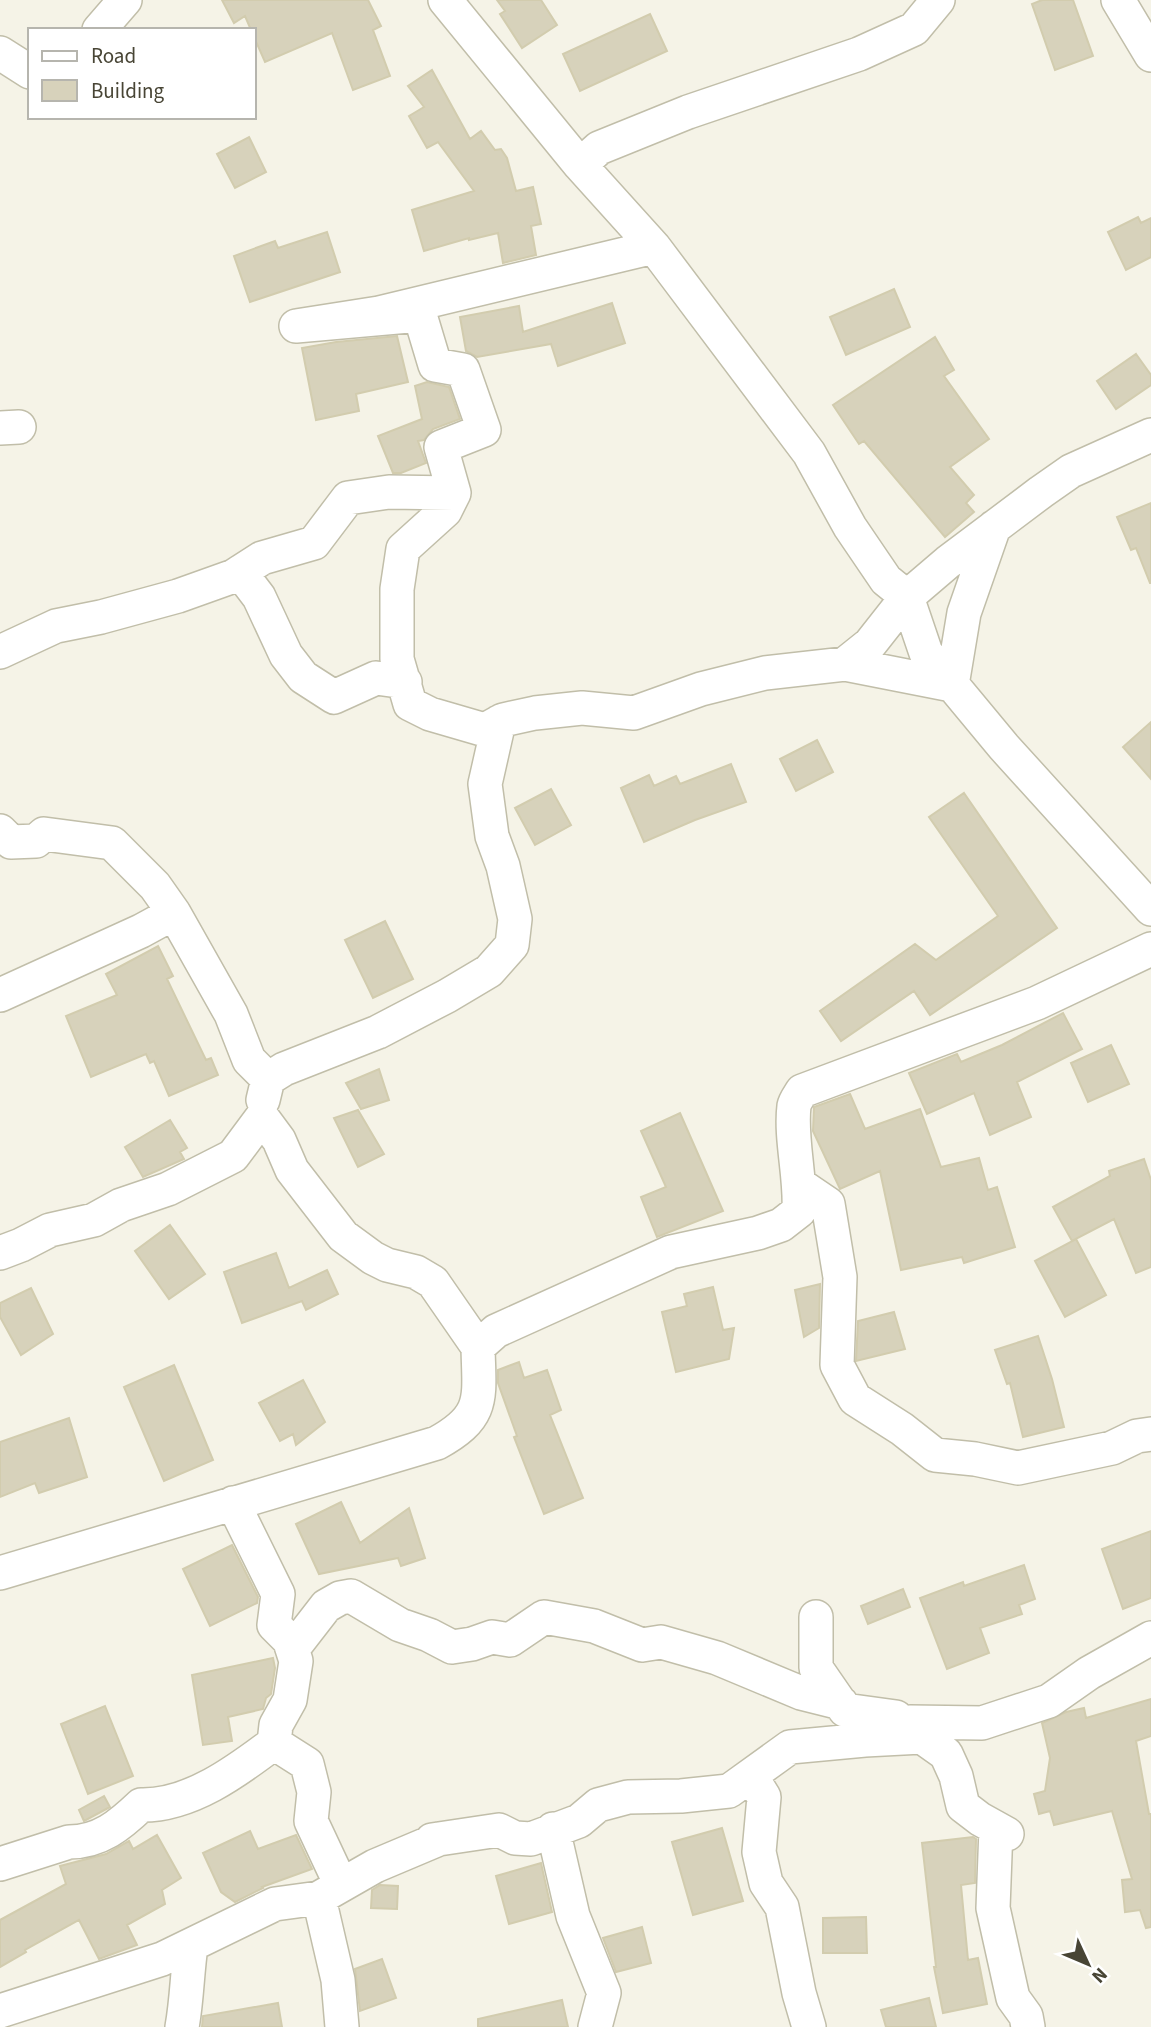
<svg xmlns="http://www.w3.org/2000/svg" width="1151" height="2027" font-family="'Source Sans 3',sans-serif">
<style>
.building{fill:#d7d2bb;stroke:#d2ccae;stroke-width:2}
.lines{fill:none;stroke-linecap:round;stroke-linejoin:round}
.minor-casing{stroke:#c1bea9;stroke-width:36}
.minor{stroke:#fff;stroke-width:33}
</style>
<rect width="100%" height="100%" fill="#f5f3e7"/>
<path class="building" d="M222,0H368L381,26L373,30L390,76L353,90L332,33L265,62L254,37V30H251L245,16L234,23Z
M497,0H541L557,25L522,48L500,14L505,11Z
M1042,0H1073L1093,56L1055,70L1032,4Z
M650,14L667,51L580,91L563,54Z
M432,70L470,139L481,131L495,150L501,149L507,158L516,191L533,187L541,224L531,226L536,255L503,263L498,233L469,240V238L424,251L412,210L474,191L438,142L427,148L409,116L424,107L408,86Z
M249,137L266,172L235,188L217,154Z
M1138,217L1141,223L1151,218V257L1126,270L1108,232Z
M327,232L340,272L250,302L234,256L275,241L278,248Z
M894,289L910,327L846,355L830,317Z
M612,303L625,343L558,366L551,344L477,357L466,351L460,317L519,306L523,332Z
M397,336L408,382L356,394L359,411L316,420L302,348L336,342Z
M935,337L954,370L944,376L989,439L950,467L974,495L966,503L974,512L945,537L864,441L859,444L833,405Z
M1136,354L1151,375V385L1116,409L1097,381Z
M427,382L449,387L460,419L433,429L424,440L418,441L426,463L401,473H393L378,436L422,419L415,386Z
M1151,503V583H1150L1136,548L1131,550L1117,517Z
M1151,722V779L1123,747Z
M817,740L833,772L796,791L780,759Z
M731,764L746,802L695,820L644,842L621,788L649,775L654,786L676,776L680,784Z
M551,789L571,825L535,845L515,808Z
M964,793L1057,928L930,1015L914,991L841,1041L820,1011L915,944L936,960L998,916L929,817Z
M385,921L413,979L373,998L345,940Z
M158,946L173,976L167,979L206,1060L211,1058L218,1075L169,1096L154,1061L150,1063L146,1054L91,1077L66,1016L117,995L106,974Z
M1063,1013L1082,1049L1017,1082L1031,1117L990,1135L974,1093L927,1114L909,1073L957,1054L961,1062L1002,1045Z
M1111,1045L1129,1084L1088,1102L1071,1063Z
M379,1069L389,1100L361,1109L346,1083Z
M850,1094L865,1129L920,1109L941,1167L979,1158L988,1190L997,1187L1015,1247L964,1263L962,1257L901,1270L880,1171L840,1189L813,1131L814,1107Z
M358,1110L384,1154L358,1167L334,1118Z
M680,1113L723,1211L657,1237L641,1197L666,1187L641,1131Z
M170,1120L187,1148L180,1152L184,1159L143,1177L125,1147Z
M1144,1159L1151,1180V1267L1136,1273L1114,1219L1072,1241L1053,1207L1110,1176L1109,1171Z
M170,1225L205,1274L169,1299L135,1251Z
M1076,1239L1106,1295L1065,1317L1035,1261Z
M276,1253L289,1288L327,1270L338,1294L306,1310L302,1301L242,1323L224,1272Z
M820,1284L819,1328L804,1337L795,1290Z
M713,1287L723,1330L734,1328L729,1359L676,1372L662,1312L687,1306L684,1294Z
M31,1288L53,1334L21,1355L0,1317V1303Z
M894,1312L905,1349L856,1361L858,1321Z
M1038,1336L1052,1379L1064,1427L1023,1437L1010,1383L1007,1384L995,1350Z
M519,1362L524,1378L547,1370L561,1410L550,1415L583,1498L544,1514L514,1437L517,1436L498,1383V1370Z
M174,1365L213,1460L164,1481L124,1387Z
M303,1380L325,1422L296,1445L293,1434L280,1441L259,1403Z
M69,1418L87,1477L39,1493L35,1483L0,1497V1442Z
M341,1502L360,1543L409,1508L425,1558L401,1566L398,1558L319,1574L296,1524Z
M1151,1531V1598L1123,1609L1102,1549Z
M232,1545L258,1597L257,1603L210,1626L183,1569Z
M1024,1565L1035,1599L1019,1605L1022,1614L980,1628L989,1653L947,1669L920,1598L963,1582L964,1586Z
M903,1589L910,1607L868,1624L861,1606Z
M273,1658L275,1668L271,1694L266,1698L263,1709L228,1717L232,1741L203,1745L192,1675Z
M1151,1699V1736L1136,1741L1149,1814H1151V1927L1146,1928L1140,1910L1125,1912L1122,1880L1132,1879L1112,1811L1054,1825L1050,1811L1039,1814L1034,1794L1045,1791L1050,1758L1042,1723L1066,1712L1084,1708L1086,1718Z
M105,1706L133,1776L88,1794L61,1724Z
M104,1796L110,1807L84,1821L79,1810Z
M722,1828L743,1901L693,1915L672,1842Z
M250,1831L258,1849L296,1835L312,1869L262,1887L263,1888L235,1902L221,1892L203,1853Z
M157,1835L181,1878L162,1890L165,1904L127,1925L137,1945L99,1959L79,1920L25,1950L26,1952L0,1967V1920L66,1884L60,1866L106,1854L129,1841L133,1849Z
M973,1837L976,1839L975,1883L961,1885L968,1960L978,1958L987,2004L943,2013L934,1967H936L922,1843Z
M541,1863L552,1912L509,1924L496,1876Z
M380,1885L398,1886L397,1909L371,1908L372,1890Z
M866,1917L867,1953H823V1918Z
M642,1927L651,1963L616,1972L603,1938Z
M382,1959L396,1998L360,2011L355,1969Z
M929,1998L936,2027H886L881,2010Z
M562,2000L568,2027H478V2019Z
M278,2003L282,2027H202L203,2016Z"/>
<g class="lines">
<g class="minor-casing">
<path id="minor" d="M445,0L580,165L654,247L809,453L850,527L886,580L907,597L926,653L1004,747L1151,909
M1118,0L1151,55
M99,30L125,0
M0,53L30,72
M580,165L599,148L688,112L859,54L914,29L938,0
M654,247L379,313L296,326L420,315L435,365L463,370L484,430L441,447L454,493L445,511L403,549L397,589V659L410,704L430,714L485,730L503,720L535,713L582,708L634,713L701,689L765,673L845,664L952,685L964,613L994,527
M0,428L19,427
M240,572L259,597L286,655L303,677L334,697L376,678L405,682
M0,652L56,626L101,617L178,596L234,576L262,558L314,543L348,498L389,492L454,493
M845,664L870,644L907,597L948,562L1041,492L1071,471L1151,435
M0,831L11,842L36,841L44,834L112,843L155,886L174,913L141,931L0,995
M174,913L231,1014L249,1060L268,1079L263,1100
M268,1079L284,1069L378,1032L447,996L489,971L512,945L515,919L503,866L492,836L485,784L499,722
M800,1185L828,1204L840,1277L837,1365L855,1399L902,1429L935,1455L975,1459L1018,1468L1112,1448L1137,1436L1151,1434
M0,1253L21,1245L50,1230L94,1220L121,1205L168,1189L233,1156L262,1117L279,1140L292,1170L343,1236L373,1258L387,1265L416,1272L433,1282L478,1347
M233,1503L278,1594L274,1625L295,1646L326,1606L340,1598L351,1596L400,1625L429,1635L452,1647L472,1644L492,1637L510,1640L544,1617L594,1626L642,1645L661,1642L717,1658L801,1693L841,1703
M0,1573L437,1443C486,1416 479,1398 478,1347L496,1331L671,1252L758,1233L781,1225L799,1211C801,1177 790,1138 794,1106C795,1101 799,1096 802,1091L1037,1003L1151,949
M816,1617V1668L845,1710L896,1717L895,1729
M899,1727L910,1722L982,1723L1049,1701L1089,1673L1151,1638
M274,1743L307,1764L314,1792L311,1821L341,1885
M751,1776L764,1797L759,1852L766,1883L782,1907L799,1993L809,2027
M996,1828L993,1908L1013,1998L1026,2016L1028,2027
M553,1829L573,1916L604,1993L595,2027
M432,1840L499,1830L515,1838L531,1839L579,1821L598,1805L628,1797L681,1796L729,1791L790,1747L865,1740L922,1737L946,1754L956,1776L963,1806L980,1819L1007,1834
M0,1864L69,1842C100,1842 120,1825 141,1805C190,1806 237,1771 274,1743L276,1725L290,1700L296,1661L289,1639
M0,2011L162,1959L275,1904L319,1898
M182,2027C187,2000 187,1973 191,1946
M342,2027L338,1980L319,1898L375,1866L439,1839"/>
</g>
<use href="#minor" class="minor"/>
</g>
<rect x="28" y="28" width="228" height="91" fill="#ffffff" stroke="#b6b5ae" stroke-width="2"/>
<rect x="42" y="51" width="35" height="10" fill="#ffffff" stroke="#b6b5ae" stroke-width="2"/>
<text x="91" y="63" font-size="21" fill="#484535">Road</text>
<rect x="42" y="80" width="35" height="21" fill="#d7d2bb" stroke="#b6b5ae" stroke-width="2"/>
<text x="91" y="98" font-size="21" fill="#484535">Building</text>
<g transform="translate(1088 1964) rotate(134)" stroke="#ffffff" stroke-width="5" paint-order="stroke">
<path d="M0-5L12 26L0 18L-12 26Z" fill="#484535"/>
<text y="-10" font-size="19" font-weight="bold" text-anchor="middle" fill="#484535">N</text>
</g>
</svg>
